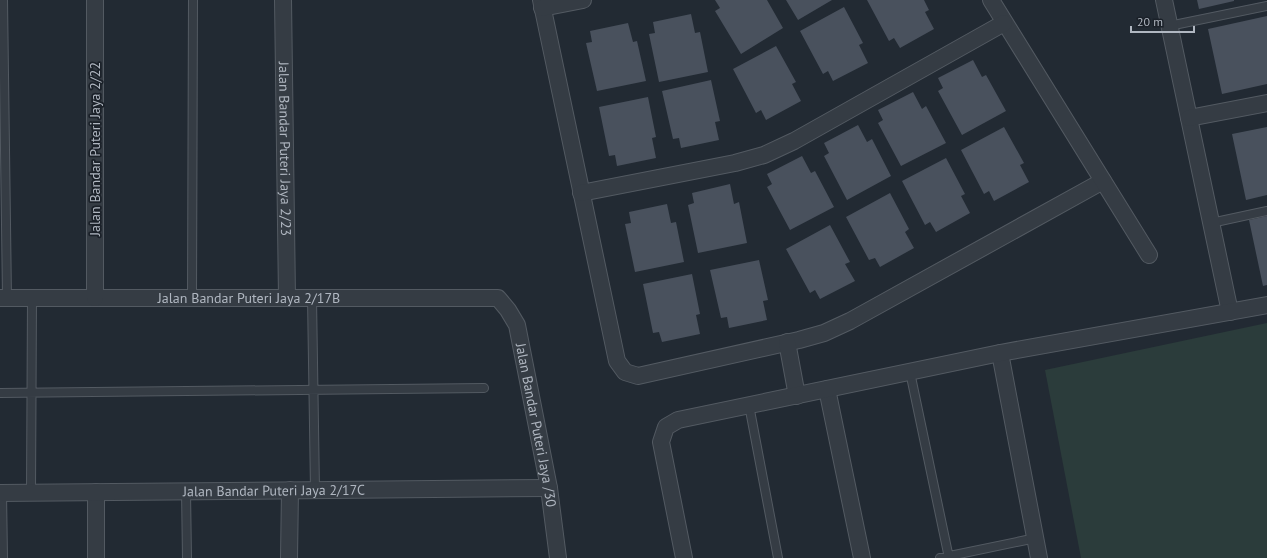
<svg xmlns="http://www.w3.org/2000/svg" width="1267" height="558" font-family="'PT Sans',sans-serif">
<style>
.green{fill:#2b3c3b}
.building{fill:#49515d}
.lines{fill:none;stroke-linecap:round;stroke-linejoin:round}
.lane-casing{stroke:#535a62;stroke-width:10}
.street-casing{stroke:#535a62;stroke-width:18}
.lane{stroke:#353c44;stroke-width:8}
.street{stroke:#353c44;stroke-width:16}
.labels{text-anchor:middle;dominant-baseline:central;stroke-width:3.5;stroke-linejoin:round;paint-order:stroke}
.street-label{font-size:14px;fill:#b0b7c1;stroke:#1b2129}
</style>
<rect width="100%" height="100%" fill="#222a33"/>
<path class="green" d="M1267,323V558H1081L1045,370Z"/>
<path class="building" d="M715,0H767L783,28L741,54L715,11L720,8Z
M786,0H832L798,20Z
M867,0H924L929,10L925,12L934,29L900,48L894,38L889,41Z
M1197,0H1234V1L1199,9Z
M844,7L863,43L859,45L868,63L833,81L828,71L823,74L800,31Z
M691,14L695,33L700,32L708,72L659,82L649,34L655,33L653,22Z
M1267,16V84L1222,94L1208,29Z
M628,23L633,42L637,41L646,81L597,91L586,43L592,42L590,31Z
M776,46L796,82L792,84L801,101L766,120L761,110L756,113L733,69Z
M973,60L982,77L986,75L1006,111L962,135L938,91L943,88L938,78Z
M711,80L720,121L715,122L719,140L681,148L679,138L673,139L662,91Z
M913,92L922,109L926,106L946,143L901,166L878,123L883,120L878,110Z
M648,97L656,137L652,138L656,158L617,166L615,155L609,156L599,107Z
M858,125L867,142L872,139L891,176L847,200L824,156L829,153L824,143Z
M1004,127L1024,163L1020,165L1029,182L994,201L989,191L984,194L961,150Z
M1267,127V195L1246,200L1232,134Z
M802,156L811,173L815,171L834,207L790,230L767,187L772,184L767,174Z
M946,158L965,194L961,196L970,213L936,232L930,222L925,225L902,181Z
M730,184L734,204L739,202L747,243L698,253L688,205L694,203L692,193Z
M890,193L909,229L905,232L914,248L880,267L875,258L869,260L846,217Z
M667,204L671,223L676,222L684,262L635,272L625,224L631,223L629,212Z
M1267,216V285L1263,286L1249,220Z
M830,225L850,262L845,264L855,281L820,299L815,290L810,293L786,249Z
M759,260L768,300L763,301L767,320L729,328L727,317L721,318L710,270Z
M692,274L700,314L696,315L700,334L662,342L659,332L653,333L643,284Z"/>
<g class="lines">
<g class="lane-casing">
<path id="lane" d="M3,0L7,298
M1169,26L1267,6
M1211,223L1267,211
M192,298L193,0
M312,298L315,490
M910,372L949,558
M0,393L484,388
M749,405L778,558
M186,491L187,558
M31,492L32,298
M2,493L3,558
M940,558L1036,538"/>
</g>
<g class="street-casing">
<g id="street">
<path id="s1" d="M283,0L287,298"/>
<path d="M541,0L617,361L625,372L638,376L799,340L824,333L850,321L1103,181"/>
<path d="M991,0L1149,255"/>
<path d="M1164,0L1230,312"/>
<path d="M542,8L583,0"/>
<path d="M1189,118L1267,103"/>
<path d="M581,193L735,163L764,155L794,141L1004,23"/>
<path id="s2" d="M0,298H498L508,310L517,325L549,488L558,558"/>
<path d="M95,298V0"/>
<path d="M787,342L797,396"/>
<path d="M1000,353L1039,558"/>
<path d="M827,389L862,558"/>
<path d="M96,492V558"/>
<path id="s3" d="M0,493L549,488"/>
<path d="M289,558L290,490"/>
<path d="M684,558L661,442L666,427L678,420L1000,353L1267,305"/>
</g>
</g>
<use href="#lane" class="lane"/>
<use href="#street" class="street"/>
</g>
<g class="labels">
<g class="street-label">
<text transform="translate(95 149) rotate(-90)">Jalan Bandar Puteri Jaya 2/22</text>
<text stroke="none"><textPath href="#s1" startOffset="149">Jalan Bandar Puteri Jaya 2/23</textPath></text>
<text stroke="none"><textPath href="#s2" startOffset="249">Jalan Bandar Puteri Jaya 2/17B</textPath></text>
<text stroke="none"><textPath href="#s2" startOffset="633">Jalan Bandar Puteri Jaya /30</textPath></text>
<text stroke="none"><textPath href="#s3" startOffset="274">Jalan Bandar Puteri Jaya 2/17C</textPath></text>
</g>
</g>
<path d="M1131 26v6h63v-6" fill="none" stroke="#b0b7c1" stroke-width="2"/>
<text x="1137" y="26" font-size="12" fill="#b0b7c1" stroke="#1b2129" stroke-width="3" paint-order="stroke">20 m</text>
</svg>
